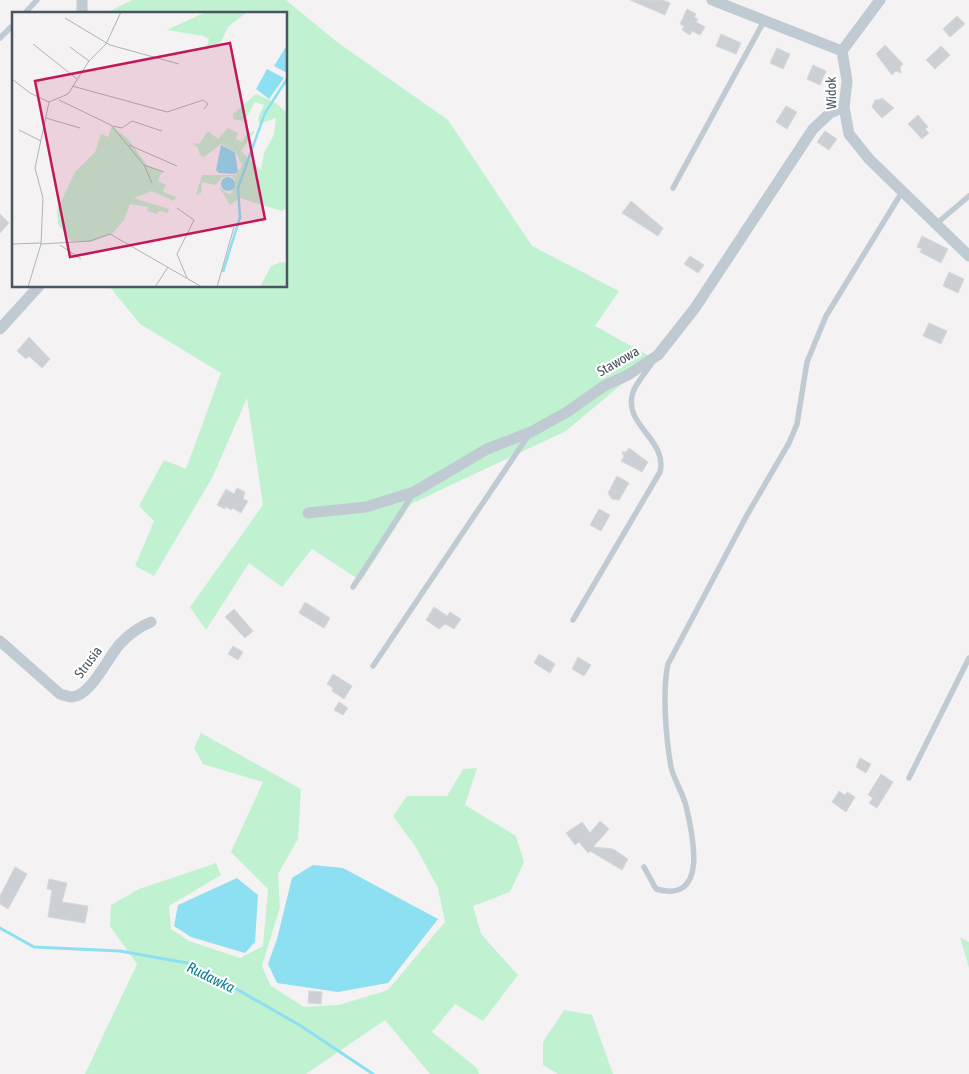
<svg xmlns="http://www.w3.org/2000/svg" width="969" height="1074" font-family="'Asap Condensed',sans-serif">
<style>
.green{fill:#c0f2d1}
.water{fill:#8ce0f1}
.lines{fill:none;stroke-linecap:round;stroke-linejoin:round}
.stream{stroke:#8ce0f1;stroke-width:3}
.building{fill:#cccfd4;stroke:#d6d8dd}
.service{stroke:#c0cad2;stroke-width:5.5}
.minor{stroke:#c0cad2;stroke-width:11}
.labels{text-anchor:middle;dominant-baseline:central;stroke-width:4.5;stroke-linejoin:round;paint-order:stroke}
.street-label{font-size:14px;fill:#495661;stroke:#fff}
.water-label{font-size:15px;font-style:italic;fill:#087e95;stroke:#fff}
.inset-river{fill:none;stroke:#8ce0f1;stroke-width:2.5}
.inset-road{fill:none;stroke:#b0b4b8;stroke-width:1}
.view{fill:#c2185b;fill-opacity:0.15;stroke:#c2185b;stroke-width:2.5}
.inset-edge{fill:none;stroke:#495661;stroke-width:2.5}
</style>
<rect width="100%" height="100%" fill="#f4f2f2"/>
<path class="green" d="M132,0H286L337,42L448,120L532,246L619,291L595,326L653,358L566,431L411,504L361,581L312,549L282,587L249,563L206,630L190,607L263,505L247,398L212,478L154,576L135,566L154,521L139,506L164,460L186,469L221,373L140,324L109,286H286V14H104Z
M201,733L301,789L298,839L278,874L280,907L262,966L271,986L304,1007L339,1005L388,990L445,922L438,888L417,849L393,816L407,796H447L463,769L477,768L465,805L516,836L524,862L510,892L473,906L481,934L518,975L483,1021L455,1004L432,1032L477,1068L479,1074H430L385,1020L306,1074H85L137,964L110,926L111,905L139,889L216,863L221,875L169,906L171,929L189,941L240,958L263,946L268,889L231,852L263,782L203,764L194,748Z
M960,937L969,942V968Z
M564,1010L592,1015L613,1074H558L543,1065V1042Z"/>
<path class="water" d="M313,865L343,868L438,919L388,983L338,992L277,983L268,964L277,939L292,878Z
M237,878L258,895L255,942L245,953L191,937L174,926L178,905Z"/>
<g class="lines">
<path class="stream" d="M0,928L34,947L120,951L193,964L301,1026L373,1074"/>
</g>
<path class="building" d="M630,0H663L670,3L665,15Z
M687,9L696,14L694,17L698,19L696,22L705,27L700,35L692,31L690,35L682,30L684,26L680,24Z
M957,16L965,24L950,37L943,29Z
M721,34L741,43L736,54L716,46Z
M885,45L903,64L900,67L901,73L896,71L892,75L876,54Z
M941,46L950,55L935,69L926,60Z
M777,48L790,54L783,69L770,63Z
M813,65L826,71L820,85L807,79Z
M882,98L894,108L882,118L872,107L875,100H878Z
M786,106L797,112L787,129L776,122Z
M918,115L928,127L925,129L929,133L922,139L908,124Z
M825,131L837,139L829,150L817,142Z
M631,201L663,228L658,236L622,213Z
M0,214L9,223L0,233Z
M922,236L948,249L941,263L920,252L922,249L917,247Z
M690,256L704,265L698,273L684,264Z
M949,272L964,279L958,293L943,286Z
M929,323L947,331L941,344L923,336Z
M29,337L50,359L42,368L29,356L26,359L17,351Z
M629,448L648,462L642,472L621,461L624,457L622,452H626Z
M617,476L629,483L619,500L612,499L608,493Z
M237,488L245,492L243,499L248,501L241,513L232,508L231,510L226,507L225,509L217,505L226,489L234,494Z
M599,509L610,515L601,531L590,525Z
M305,602L330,618L324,628L299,613Z
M434,607L447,616L450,612L461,619L454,629L445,624L439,629L426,620Z
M234,609L253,631L245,638L225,617Z
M233,646L243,652L238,660L228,654Z
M539,654L555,664L550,673L534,663Z
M578,657L591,665L584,676L572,669Z
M333,674L352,686L344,699L332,691L333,688L327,684Z
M339,702L348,708L343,715L334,710Z
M860,758L871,764L866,773L856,767Z
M881,774L893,782L877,808L869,803L873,798L868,795Z
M839,791L845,795L847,792L855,797L846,812L832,802Z
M600,821L609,829L593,847L613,849L628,859L622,870L590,851L588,853L579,842L575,845L566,833L582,822L590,833Z
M15,867L27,874L8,909L0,904V896Z
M49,879L67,883L62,902L88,906L85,923L48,917L52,890L47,889Z
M309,991L322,992L321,1004L308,1003Z"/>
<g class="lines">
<path class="service" d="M24,14L37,0
M0,38L14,24
M673,188L764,21
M936,224L969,196
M353,587L413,494
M573,620L660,472C668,439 622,425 633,392C637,382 646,372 652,363
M373,666L528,436
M909,778L969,658
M644,867L656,889C709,904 693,836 686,806C683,793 674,780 671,767C666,739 662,691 668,664L747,515L789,443L797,424L807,362L826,316L902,192"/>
<path class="minor" d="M712,0L842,51
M82,14V0
M842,51L847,81L844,107L849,134L869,159L969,256
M842,51L880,0
M0,329L39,286
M308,513L366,507L414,492L487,449L531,432L567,412L604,386L628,375L658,355L695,308L813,129L830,113L844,107
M0,641L60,694C64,695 68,697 72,697C91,696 108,657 120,644C129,634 139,627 151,622"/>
</g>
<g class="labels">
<g class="street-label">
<text transform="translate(831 93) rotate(-91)">Widok</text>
<text transform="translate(618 361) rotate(-30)">Stawowa</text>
<text transform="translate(88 662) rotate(-53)">Strusia</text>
</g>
<g class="water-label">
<text transform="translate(211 977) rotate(26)">Rudawka</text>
</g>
</g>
<g transform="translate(12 12)">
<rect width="275" height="275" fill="#f4f2f2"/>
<path d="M194,0H235L216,15L209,30L194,38L197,27L191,24L155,18ZM244,82L264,91L275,101V196L270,199L228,186L218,193L207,175L216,182L220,181L223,168L220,164L210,165L204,173L190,170L189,181L184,183L190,163H224L230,154L224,140L209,132L192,145L188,143L186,136L180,131L187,132L196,119L206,127L216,116L226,121L224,127L230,130L235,121L243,119L229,139L249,158L252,141L262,123L264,106L247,112L246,106L252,93L243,90L232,109L221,107V102ZM100,114L116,127L135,153L150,159L146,169L154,173L151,180L165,185L161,189L140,179L122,186L157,197L156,201L147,199L145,202L135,199L136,195L118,192L112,208L100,222L79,230L59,229L46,212L45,198L63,160L83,140L89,122L96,125ZM269,250L275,251V275H248L259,254Z" fill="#c0f2d1"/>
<path d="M275,33V61L262,54ZM255,57L272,66L257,87L244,77ZM209,133L223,140L226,160L223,162L207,161L204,158ZM209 172a7 7 0 1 1 14 0a7 7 0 1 1-14 0Z" fill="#8ce0f1"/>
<path class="inset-river" d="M211,260L228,205L226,176L253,101L275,67"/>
<path class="inset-road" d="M53,6L98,33L167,52M21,32L65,67M58,35L77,49M0,67L18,81L37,90M60,74L155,100L191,88L196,92L192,97M47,88L99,113L132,153L140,171M37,90L56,82L77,49L94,32L109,0M34,106L68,116M101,114L110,116L120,109L150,119M7,118L29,129M117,133L165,154M132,153L152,160M165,196L182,208L165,242L175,266M0,232L29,231M29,232L78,229L98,222L190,275M48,233L69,247M16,275L29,232L31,186L23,156L37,90M143,275L156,255M205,275L222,215"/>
<path class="view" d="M218,31L253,207L58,245L23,69Z"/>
<rect width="275" height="275" class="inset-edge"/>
</g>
</svg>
